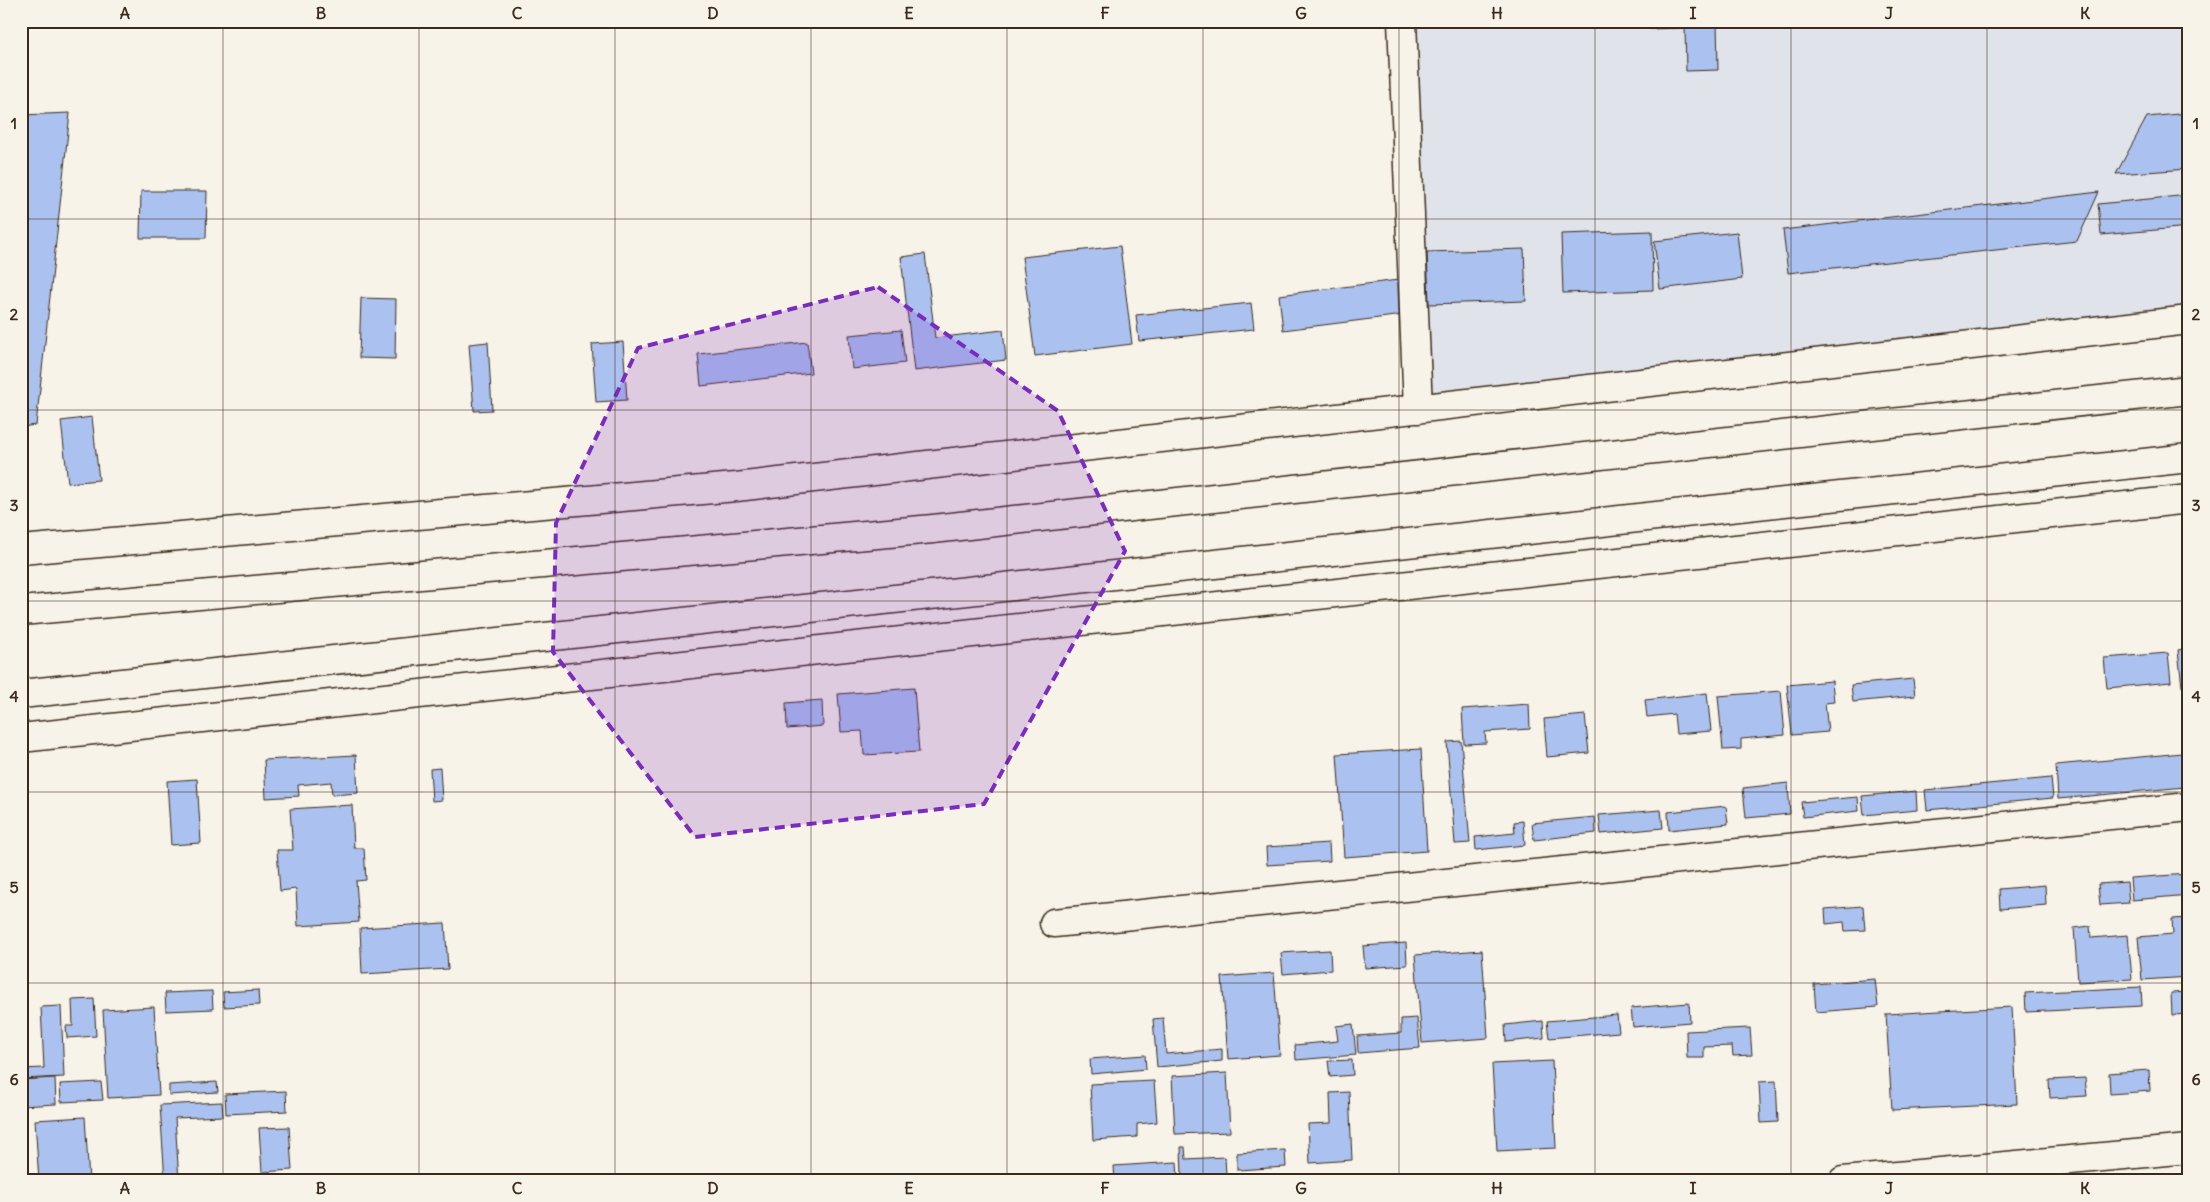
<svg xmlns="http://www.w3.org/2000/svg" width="2210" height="1202" font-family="Delius,sans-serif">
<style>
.built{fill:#e0e4ea}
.building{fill:#abc2f0;stroke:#3b2a1e}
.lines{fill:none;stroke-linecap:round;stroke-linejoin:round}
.street-casing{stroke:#3b2a1e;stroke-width:31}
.secondary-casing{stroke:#3b2a1e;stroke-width:31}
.street{stroke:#f7f3e8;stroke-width:28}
.secondary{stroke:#f7f3e8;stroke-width:28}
.marked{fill:#7b2cbf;fill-opacity:0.2;stroke:#7b2cbf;stroke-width:4;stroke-dasharray:10 6;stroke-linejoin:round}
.grid{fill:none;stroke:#3b2a1e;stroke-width:1;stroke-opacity:0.55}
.neatline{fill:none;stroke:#3b2a1e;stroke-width:2}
.grid-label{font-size:16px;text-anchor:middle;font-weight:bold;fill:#3b2a1e}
</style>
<rect width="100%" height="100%" fill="#f7f3e8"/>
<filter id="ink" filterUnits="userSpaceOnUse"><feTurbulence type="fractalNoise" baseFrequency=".02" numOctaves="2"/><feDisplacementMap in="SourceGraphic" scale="10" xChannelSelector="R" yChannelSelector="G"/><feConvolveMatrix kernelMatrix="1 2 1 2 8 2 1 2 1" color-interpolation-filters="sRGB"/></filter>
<g filter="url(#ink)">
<path class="built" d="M1402,21H2189V320L1418,409Z"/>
<path class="building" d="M1649,21H1717L1718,70L1686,71L1685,28L1649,29Z
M70,113L36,425L21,427V115Z
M2189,113V169L2116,174L2147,117Z
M141,191H207L206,238H140Z
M2099,192L2077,241L1788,273L1783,230Z
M2189,195V227L2101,235L2098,204Z
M1652,231L1653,290L1563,293L1561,234Z
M1737,232L1742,279L1660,289L1654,241Z
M1120,246L1132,344L1035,356L1022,257Z
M1524,249L1526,301L1429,304L1427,252Z
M925,254L935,338L1003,330L1006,360L914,371L901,257Z
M1398,280L1403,315L1283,330L1279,295Z
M361,298L396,299L395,359L359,358Z
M1251,303L1254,329L1139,341L1136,315Z
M901,330L905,363L852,369L849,335Z
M488,342L492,410L474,411L469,344Z
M623,342L627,400L596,402L592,344Z
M807,342L811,373L701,386L698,354Z
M92,417L99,480L68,483L61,421Z
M2189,648V686L2182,687L2178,650Z
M2168,653L2171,682L2107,688L2104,658Z
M1913,679L1915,696L1853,702L1851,685Z
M1832,681L1834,702L1825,703L1828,732L1792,735L1787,685Z
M914,688L919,752L864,755L862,731L841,732L838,694Z
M1781,691L1785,735L1741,739V749L1723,750L1718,696Z
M1707,693L1711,731L1676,734L1674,714L1647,717L1645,700Z
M822,700L823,726L787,729L786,703Z
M1529,704L1530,729L1485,732L1486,743L1464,744L1462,709Z
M1585,715L1589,753L1547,757L1544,719Z
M1461,741L1470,843L1455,844L1447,742Z
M1421,749L1427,851L1344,857L1337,754Z
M2182,753L2185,787L2058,799L2056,765Z
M356,755L358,793L332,795L331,782L298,785L299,796L266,798L264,760Z
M440,768L442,800L432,801L430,769Z
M2051,778L2053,798L1927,810L1925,790Z
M197,779L201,843L171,845L167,781Z
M1788,783L1790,814L1746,818L1743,788Z
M1916,791L1917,810L1864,815L1862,796Z
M1858,797L1859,811L1803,817L1801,802Z
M352,805L354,848H364L366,880L356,881L359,922L298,926L296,889L280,891L277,850H293L290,809Z
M1726,806L1728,824L1669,830L1668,812Z
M1661,810L1663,828L1601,834L1599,815Z
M1595,817L1596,833L1534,840L1532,823Z
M1523,821L1525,845L1476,850L1475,837L1515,833L1514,822Z
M1329,843L1330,861L1267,865L1266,847Z
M2189,874V895L2132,900L2130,878Z
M2127,882L2129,903L2100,905L2098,884Z
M2045,885L2046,905L2000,909L1999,889Z
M1863,906L1865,930L1845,931L1844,922L1826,924L1825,909Z
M2189,918V977L2142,980L2138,937L2173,934L2172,919Z
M445,923L448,969L362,974L360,928Z
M2090,926L2091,938L2128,935L2132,979L2078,982L2074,928Z
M1406,943L1407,965L1365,968L1363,946Z
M1330,950L1331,970L1283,974L1281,953Z
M1482,950L1488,1038L1422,1043L1415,955Z
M1274,973L1280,1055L1228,1059L1222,977Z
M1875,979L1878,1007L1816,1012L1814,984Z
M2141,987L2142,1006L2026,1012L2025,993Z
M258,990L259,1005L224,1007L223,992Z
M212,991L213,1009L166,1011L165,993Z
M2189,992V1014L2172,1015L2171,993Z
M94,999L96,1036L67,1038L66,1026H73L72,1000Z
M1689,1003L1690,1022L1633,1027L1631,1008Z
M61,1006L64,1077L21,1079V1069L44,1068L41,1007Z
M154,1007L159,1095L108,1098L103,1010Z
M2012,1007L2017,1104L1892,1110L1886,1014Z
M1617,1015L1619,1032L1549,1038L1547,1021Z
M1163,1018L1166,1054L1222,1049V1061L1157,1067L1153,1019Z
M1417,1018L1420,1048L1358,1053L1357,1036L1401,1033V1019Z
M1543,1021L1544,1038L1506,1042L1505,1025Z
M1353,1024L1356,1055L1296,1060L1295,1045L1338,1041L1336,1026Z
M1750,1028L1752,1055L1733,1056L1732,1046L1704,1047V1058H1687L1686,1031Z
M1145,1055L1146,1069L1091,1074L1090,1059Z
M1352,1060L1353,1075L1330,1077L1328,1061Z
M1552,1061L1556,1148L1497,1151L1492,1064Z
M2149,1070L2150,1091L2110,1094L2109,1073Z
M1227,1073L1230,1132L1175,1134L1172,1076Z
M55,1078L56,1104L21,1106V1080Z
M2085,1078L2087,1096L2050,1098L2049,1080Z
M1154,1081L1157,1122L1137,1124V1137L1093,1140L1090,1084Z
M1776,1081L1778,1122L1761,1123L1759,1082Z
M101,1082L103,1100L61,1102L60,1084Z
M217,1082L218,1092L169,1095V1085Z
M286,1091L287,1111L226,1114L225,1094Z
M1349,1092L1352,1160L1310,1163L1308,1124L1331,1123L1330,1093Z
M222,1102L223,1116L175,1118L179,1181H165L160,1105Z
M85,1117L89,1181H39L35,1120Z
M289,1127L292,1170L262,1172L259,1128Z
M21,1128H24L26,1150H21Z
M1181,1147H1185L1186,1159L1225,1157L1226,1175L1182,1177Z
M1285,1150L1286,1167L1237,1170V1153Z
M1177,1162L1178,1180L1115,1181L1114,1166Z"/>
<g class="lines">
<g class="street-casing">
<path id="street" d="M1402,21L1418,409
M21,550L736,487L2189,320
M21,738L2189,499
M1054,923L2189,807
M1843,1181L2189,1149"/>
</g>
<g class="secondary-casing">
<path id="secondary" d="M21,611L933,529L2189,390
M21,694L2189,458"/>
</g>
<use href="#street" class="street"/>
<use href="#secondary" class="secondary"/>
</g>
</g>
<path class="marked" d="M878,287L1058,411L1125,551L984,804L695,837L553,652L556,523L638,348Z"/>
<path class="grid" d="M223,21V1181M419,21V1181M615,21V1181M811,21V1181M1007,21V1181M1203,21V1181M1399,21V1181M1595,21V1181M1791,21V1181M1987,21V1181M21,219H2189M21,410H2189M21,601H2189M21,792H2189M21,983H2189"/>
<rect width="2210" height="1202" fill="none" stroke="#f7f3e8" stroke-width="55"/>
<rect x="28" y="28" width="2154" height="1146" class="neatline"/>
<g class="grid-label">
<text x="125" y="19">A</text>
<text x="321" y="19">B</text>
<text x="517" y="19">C</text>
<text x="713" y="19">D</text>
<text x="909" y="19">E</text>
<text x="1105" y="19">F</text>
<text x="1301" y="19">G</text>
<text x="1497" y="19">H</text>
<text x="1693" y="19">I</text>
<text x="1889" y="19">J</text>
<text x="2085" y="19">K</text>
<text x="14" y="129">1</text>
<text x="2196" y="129">1</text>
<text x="14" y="320">2</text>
<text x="2196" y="320">2</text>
<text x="14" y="511">3</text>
<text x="2196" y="511">3</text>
<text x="14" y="702">4</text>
<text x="2196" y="702">4</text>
<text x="14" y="893">5</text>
<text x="2196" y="893">5</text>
<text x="14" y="1085">6</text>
<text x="2196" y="1085">6</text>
<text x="125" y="1194">A</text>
<text x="321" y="1194">B</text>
<text x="517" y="1194">C</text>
<text x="713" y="1194">D</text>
<text x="909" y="1194">E</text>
<text x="1105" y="1194">F</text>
<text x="1301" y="1194">G</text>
<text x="1497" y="1194">H</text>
<text x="1693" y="1194">I</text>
<text x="1889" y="1194">J</text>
<text x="2085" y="1194">K</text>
</g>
</svg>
